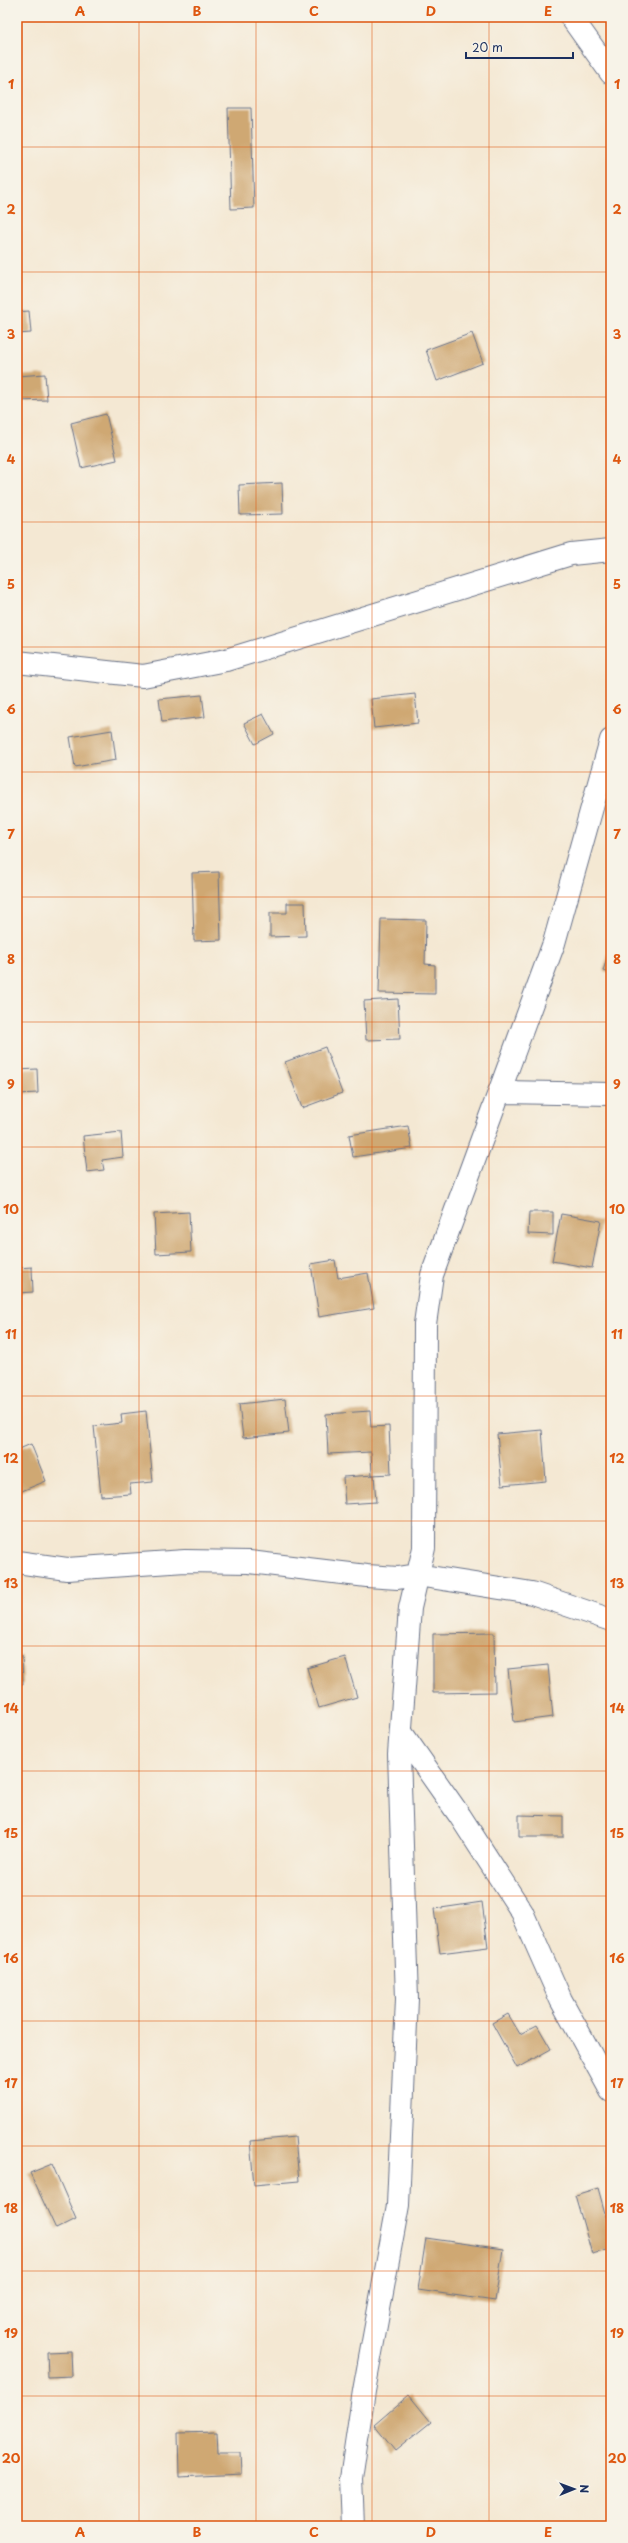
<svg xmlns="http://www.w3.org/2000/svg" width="628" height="2543" font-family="'Playpen Sans',sans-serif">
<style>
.building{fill:#cfa873}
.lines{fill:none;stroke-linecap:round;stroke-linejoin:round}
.street-casing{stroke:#677087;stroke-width:24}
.street{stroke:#fff;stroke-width:22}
.grid{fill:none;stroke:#de5710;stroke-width:1;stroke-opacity:0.55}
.neatline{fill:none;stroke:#de5710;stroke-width:1.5}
.grid-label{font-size:13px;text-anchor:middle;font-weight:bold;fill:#de5710}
</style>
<rect width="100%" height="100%" fill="#f7f3e8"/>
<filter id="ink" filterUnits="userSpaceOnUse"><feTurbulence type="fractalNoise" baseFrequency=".025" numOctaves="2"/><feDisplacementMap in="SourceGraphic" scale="8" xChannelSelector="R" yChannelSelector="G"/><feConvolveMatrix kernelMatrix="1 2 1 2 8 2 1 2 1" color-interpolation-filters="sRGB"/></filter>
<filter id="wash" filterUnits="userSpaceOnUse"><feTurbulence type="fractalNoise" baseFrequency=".012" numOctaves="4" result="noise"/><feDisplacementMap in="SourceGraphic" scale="16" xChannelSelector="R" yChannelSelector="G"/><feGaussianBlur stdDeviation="0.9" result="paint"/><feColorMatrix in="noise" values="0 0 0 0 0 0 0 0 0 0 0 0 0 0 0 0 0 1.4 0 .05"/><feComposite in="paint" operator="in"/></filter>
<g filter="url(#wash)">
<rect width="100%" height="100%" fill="#f4e8d3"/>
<g id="blocks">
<path class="building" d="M228,108H251L254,208L231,209Z
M29,311L31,333L17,334V312Z
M472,333L483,363L437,381L426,350Z
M45,374L47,400L17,401V376Z
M106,414L117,460L81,468L71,423Z
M282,483L283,514L240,515L239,485Z
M415,694L418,723L374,728L371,699Z
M202,695L205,717L162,722L159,699Z
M263,714L274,734L255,744L244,723Z
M112,730L116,760L75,767L70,737Z
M219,872L221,940L194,941L192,873Z
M287,903H305L306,936L270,937V913H287Z
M381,919L426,920L425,964L435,965V994L379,993Z
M611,945V973L603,971Z
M398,999L400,1039L366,1040L364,1001Z
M325,1047L342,1093L302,1108L285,1062Z
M37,1069L38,1093L17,1094V1070Z
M408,1126L412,1148L353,1157L349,1135Z
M121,1132L123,1157L102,1160L104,1170L87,1172L83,1136Z
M189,1212L191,1252L156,1254L154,1214Z
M529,1212H553V1235L528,1234Z
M561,1214L601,1221L592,1268L552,1261Z
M335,1260L338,1278L368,1273L374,1308L319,1317L311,1264Z
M32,1267L33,1292L17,1293V1268Z
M285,1399L289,1433L243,1438L239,1404Z
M146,1411L153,1482L130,1484L131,1494L101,1496L94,1426L122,1423L121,1414Z
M370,1411L371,1427L389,1426L391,1474L372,1475L371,1452L328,1454L326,1414Z
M542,1430L546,1481L502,1485L497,1434Z
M31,1444L46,1481L17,1493V1450Z
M374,1475L376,1502L345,1504L343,1477Z
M494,1633L495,1692L433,1693V1634Z
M17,1656H22L23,1684H17Z
M345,1657L357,1697L319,1708L307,1668Z
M548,1665L553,1717L514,1722L508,1669Z
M519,1815L563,1816V1837H519Z
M482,1902L488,1947L440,1953L434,1909Z
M508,2014L520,2034L537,2025L551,2049L517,2068L492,2023Z
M295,2137L299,2181L254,2185L250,2141Z
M52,2164L76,2219L56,2229L30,2173Z
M598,2188L611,2235V2249L592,2254L575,2195Z
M426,2238L503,2249L495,2301L418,2290Z
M71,2351L72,2376L48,2377L47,2352Z
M409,2395L431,2422L395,2451L374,2425Z
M217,2432L218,2453H241L242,2474L179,2477L178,2433Z"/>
</g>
</g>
<g filter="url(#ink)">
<use href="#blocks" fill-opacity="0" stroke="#677087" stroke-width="1"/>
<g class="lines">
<g class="street-casing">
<path id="street" d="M571,17L611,73
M17,662L143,676L226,660L571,554L611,550
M499,1092L611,1094
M17,1562L67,1569L185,1561L249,1562L367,1576L398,1578L417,1575L532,1593L611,1620
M401,1732L460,1816L522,1912L561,2000L611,2091
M353,2526L351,2478L364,2391L398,2205L407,1999L399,1754L410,1608L424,1548L425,1324L432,1275L554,943L611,740"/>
</g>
<use href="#street" class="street"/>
</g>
</g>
<path class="grid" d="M139,17V2526M256,17V2526M372,17V2526M489,17V2526M17,147H611M17,272H611M17,397H611M17,522H611M17,647H611M17,772H611M17,897H611M17,1022H611M17,1147H611M17,1272H611M17,1396H611M17,1521H611M17,1646H611M17,1771H611M17,1896H611M17,2021H611M17,2146H611M17,2271H611M17,2396H611"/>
<rect width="628" height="2543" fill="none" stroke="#f7f3e8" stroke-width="44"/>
<g transform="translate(574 2489) rotate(89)" stroke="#f7f3e8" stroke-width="3" paint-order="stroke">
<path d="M0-3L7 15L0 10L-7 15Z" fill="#1b2f5e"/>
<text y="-6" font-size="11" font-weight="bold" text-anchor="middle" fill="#1b2f5e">N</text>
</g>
<path d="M466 52v6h107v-6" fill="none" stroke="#1b2f5e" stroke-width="2"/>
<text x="472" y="52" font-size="12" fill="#1b2f5e" stroke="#f7f3e8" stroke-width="3" paint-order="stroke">20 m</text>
<rect x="22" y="22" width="584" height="2499" class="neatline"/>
<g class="grid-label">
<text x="80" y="16">A</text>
<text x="197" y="16">B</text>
<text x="314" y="16">C</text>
<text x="431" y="16">D</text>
<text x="548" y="16">E</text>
<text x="11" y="89">1</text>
<text x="617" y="89">1</text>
<text x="11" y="214">2</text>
<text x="617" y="214">2</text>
<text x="11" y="339">3</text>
<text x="617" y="339">3</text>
<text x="11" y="464">4</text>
<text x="617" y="464">4</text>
<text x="11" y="589">5</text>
<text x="617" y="589">5</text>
<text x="11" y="714">6</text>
<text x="617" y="714">6</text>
<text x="11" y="839">7</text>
<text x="617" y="839">7</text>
<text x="11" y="964">8</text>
<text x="617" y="964">8</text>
<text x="11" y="1089">9</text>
<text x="617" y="1089">9</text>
<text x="11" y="1214">10</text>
<text x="617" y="1214">10</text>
<text x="11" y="1339">11</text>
<text x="617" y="1339">11</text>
<text x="11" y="1463">12</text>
<text x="617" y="1463">12</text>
<text x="11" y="1588">13</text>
<text x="617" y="1588">13</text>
<text x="11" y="1713">14</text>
<text x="617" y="1713">14</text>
<text x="11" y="1838">15</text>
<text x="617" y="1838">15</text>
<text x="11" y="1963">16</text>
<text x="617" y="1963">16</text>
<text x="11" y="2088">17</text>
<text x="617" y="2088">17</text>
<text x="11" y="2213">18</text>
<text x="617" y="2213">18</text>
<text x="11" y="2338">19</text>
<text x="617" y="2338">19</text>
<text x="11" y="2463">20</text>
<text x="617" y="2463">20</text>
<text x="80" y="2537">A</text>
<text x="197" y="2537">B</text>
<text x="314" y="2537">C</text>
<text x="431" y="2537">D</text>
<text x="548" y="2537">E</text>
</g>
</svg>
